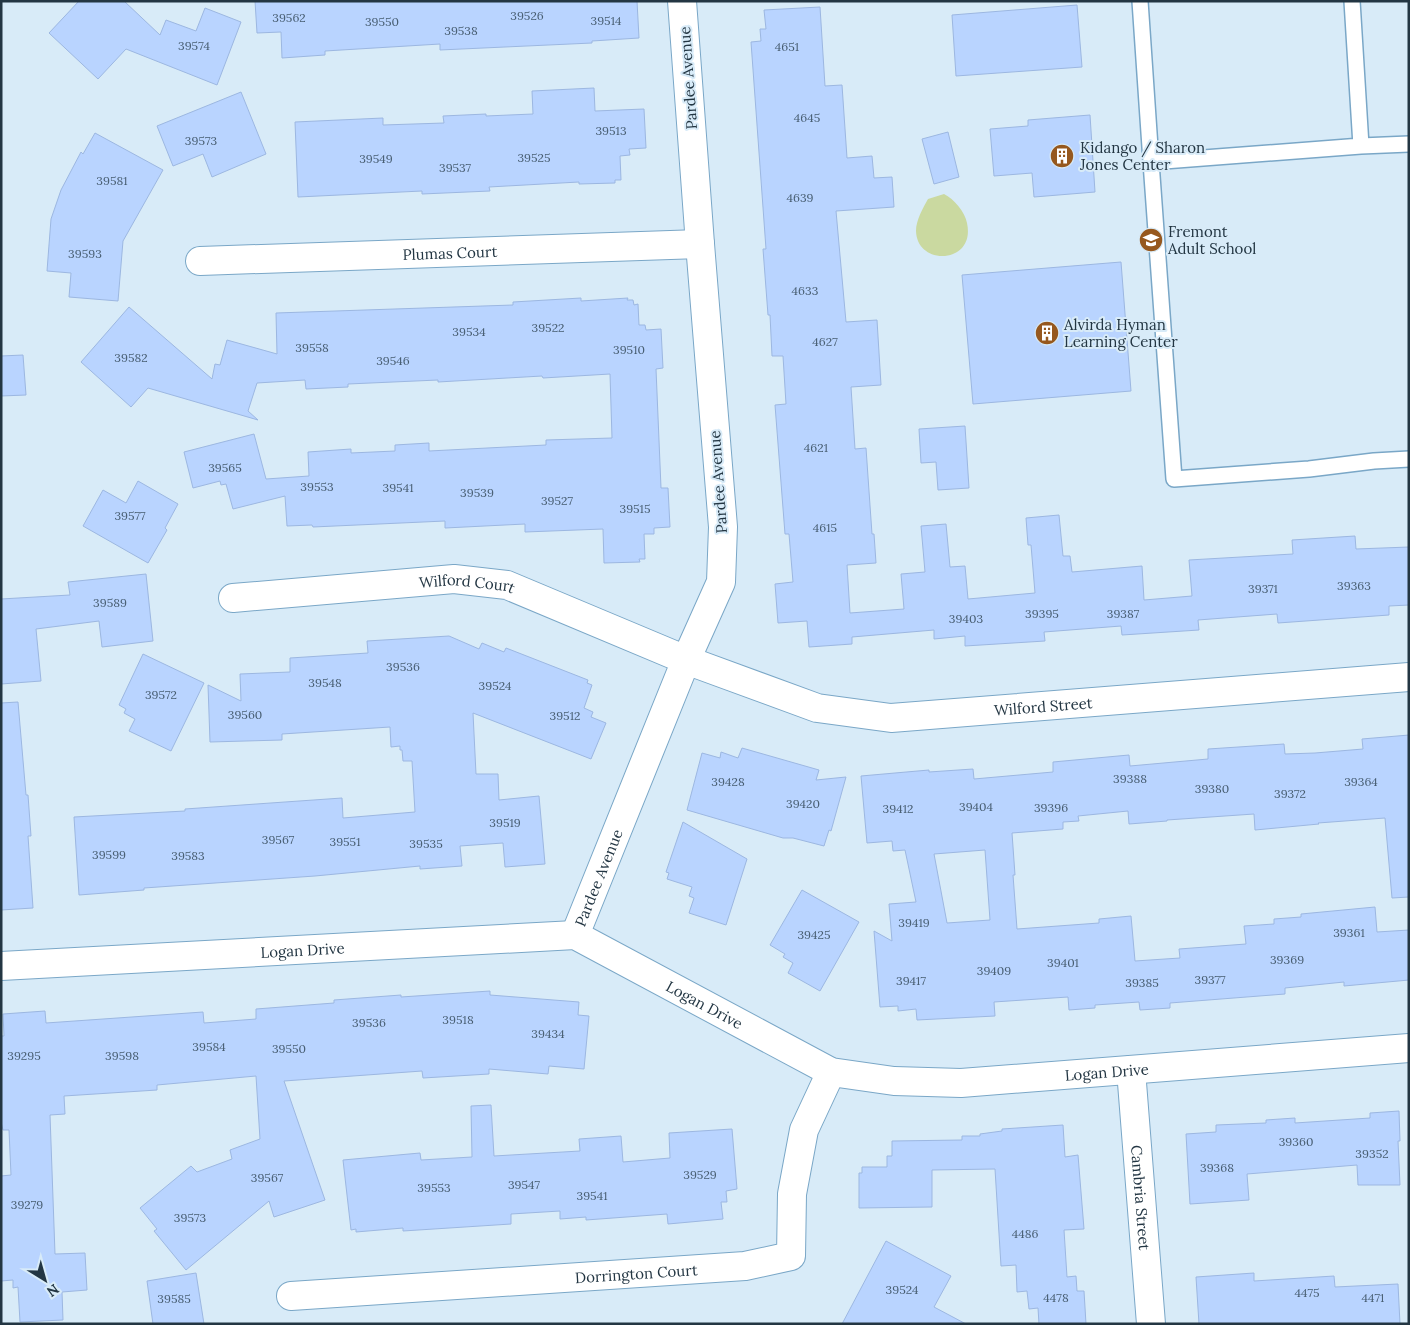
<svg xmlns="http://www.w3.org/2000/svg" width="1410" height="1325" font-family="Lora,serif">
<style>
.green{fill:#cad9a0}
.building{fill:#b9d4ff;stroke:#9cb7e1;fill-rule:evenodd}
.lines{fill:none;stroke-linecap:round;stroke-linejoin:round}
.lane-casing{stroke:#7aa7c7;stroke-width:18}
.street-casing{stroke:#7aa7c7;stroke-width:30}
.lane{stroke:#fff;stroke-width:15}
.street{stroke:#fff;stroke-width:28}
.labels{text-anchor:middle;dominant-baseline:central;stroke-width:4;stroke-linejoin:round;paint-order:stroke}
.number-label{font-size:12px;fill:#485e72}
.street-label{font-size:15px;fill:#233643;stroke:#d8ebf8}
.poi-label{font-size:15px;fill:#233643;stroke:#d8ebf8;text-anchor:start}
</style>
<rect width="100%" height="100%" fill="#d8ebf8"/>
<path class="green" d="M944,194C954,199 965,212 967,223C976,264 917,267 916,231C916,220 923,208 928,199Z"/>
<path class="building" d="M79,1H124L160,35L166,20L196,31L205,8L241,22L217,85L126,49L98,79L49,33Z
M255,1H637L639,38L592,41V43L440,50V44L325,51V55L282,58L281,32L257,33Z
M1077,5L1082,67L956,76L952,15Z
M820,7L825,86L842,85L847,158L872,156L874,178L892,177L894,207L836,211L846,322L877,320L881,385L851,387L855,449L866,448L872,534H874L876,563L847,565L850,613L904,609L901,574L925,572L921,526L946,524L950,567L965,566L968,599L1035,593L1031,545H1028L1026,518L1059,515L1063,556H1070L1072,572L1142,566L1144,600L1192,596L1189,560L1293,554L1292,540L1355,536L1356,549L1409,547V605L1389,606V615L1278,623L1277,614L1224,618L1198,620L1199,630L1122,635L1121,626L1044,632L1045,641L965,646V636L934,639V630L852,637V644L809,647L807,621L778,623L775,584L793,582L789,534H785L775,405L786,404L783,356H772L770,315H768L763,249H766L751,42L761,41L760,29H766L764,10Z
M594,88L595,111L644,109L646,148L629,149L630,155L620,156L621,180H615V183L579,184V182L489,187L490,191L422,194V191L298,197L295,122L383,118V125L444,123L443,116L486,114V116L533,114L532,91Z
M241,92L266,154L212,177L203,154L173,166L157,126Z
M1090,115L1095,192L1034,197L1032,173L994,176L990,129L1028,126V120Z
M948,132L959,177L934,184L922,139Z
M95,133L163,170L123,241L118,301L69,297L71,273L47,271L51,219L61,190L81,152L83,154Z
M1121,262L1131,391L973,404L962,275Z
M581,298V301L628,298L627,300H633L634,305L638,304L639,325H645L646,330L661,329L663,368L656,369L661,488H668L670,527L654,528V534H644L645,559H639L640,562L604,563L603,529L525,532V524L445,528V521L313,527L312,525L287,526L285,496L233,509L226,484L221,485L220,481L193,488L184,452L254,434L266,479L309,476L308,452L351,449V453L395,451V445L429,443V451L546,445V440L612,438L610,374L543,378L542,376L438,382V380L348,384V387L306,389L305,380L257,383L248,411L258,420L148,388L131,407L81,362L129,307L212,379L215,364L220,365L227,340L277,354L276,313L513,305V302Z
M23,355L26,395L1,396V356Z
M965,426L969,488L938,490L936,462L921,463L919,429Z
M138,481L178,504L165,528L167,530L148,563L83,526L103,490L126,503Z
M146,574L153,641L102,647L99,621L36,629L41,681L1,684V599L70,595L68,582Z
M449,636L479,649L482,643L504,652L506,648L588,680L587,683L592,685L584,708L593,712L591,717L606,723L591,759L473,713L476,774H498L499,800L539,796L545,864L505,867L503,843L460,846L462,866L420,869V866L315,876L144,888V890L79,895L74,817L185,811V809L342,798L343,818L415,812L412,761H403L402,750H400V746L391,747L390,727L282,734V740L210,742L208,685L241,701L240,674L290,672V658L368,653L367,641Z
M143,654L204,683L171,751L129,731L135,719L124,713L126,709L119,705Z
M18,702L26,795H28L31,836H28L33,908L1,910V703Z
M1409,735V897L1392,898L1385,818L1318,823L1319,824L1255,830L1254,814L1167,820V821L1129,824L1128,811L1078,816L1079,821L1063,822V829L1012,833L1015,875H1013L1017,929L1099,923V919L1131,916L1135,961L1180,958L1179,949L1246,944L1244,926L1274,924V919L1301,917V914L1375,907L1377,932L1409,930V980L1344,986V982L1285,988V994L1170,1003V1008L1140,1010L1139,1002L1095,1005V1008L1069,1010L1068,997L994,1002L995,1016L917,1020L916,1009L898,1011V1006L880,1007L874,931L892,941L889,904L916,902L905,850L893,851L892,841L867,843L861,776L929,770V772L973,769L974,779L1053,772V762L1129,755L1130,766L1208,759V749L1284,744L1285,754L1315,753L1363,749L1362,739ZM985,850L990,920L947,923L934,854Z
M742,748L819,770L816,780L846,777L831,831L829,830L824,846L793,838H783L687,810L702,753L720,758L721,752L738,758Z
M683,822L747,859L726,925L689,913L694,898L689,896L692,887L667,879L669,873L666,872Z
M802,890L859,922L820,991L788,973L793,963L783,957L785,954L770,945Z
M490,991V995L579,1002L578,1015L589,1016L584,1069L549,1066L548,1074L489,1069V1074L423,1078L422,1071L284,1081L325,1200L274,1217L269,1201L186,1270L154,1231L157,1229L140,1208L191,1166L197,1172L232,1159L230,1150L260,1139L256,1076L157,1085V1090L64,1096L65,1114L50,1115L55,1254L85,1253L87,1290L62,1292L63,1320L20,1322L18,1287L13,1288V1280L1,1281V1176L11,1175L9,1130H3L1,1122V1036H4L3,1014L45,1011L46,1023L203,1012L204,1023L256,1019V1009L334,1003V1000L401,995V997Z
M491,1105L494,1156L580,1151L579,1139L621,1136L623,1162L670,1158L669,1133L732,1129L737,1189L726,1191L727,1202H721L723,1219L668,1224L667,1214L586,1220V1217L560,1219V1211L511,1214V1224L403,1231V1228L356,1232V1229L351,1230L343,1160L420,1153L421,1160L472,1157L471,1106Z
M1399,1111L1400,1141H1398L1400,1185H1358L1357,1165L1247,1174L1249,1200L1190,1204L1186,1134L1216,1132V1125L1266,1123V1120L1295,1118V1123L1370,1118V1113Z
M1063,1125L1065,1157L1078,1155L1084,1229L1064,1230L1067,1277L1076,1276L1077,1291H1084L1086,1324H1039L1038,1308L1029,1309L1027,1291L1017,1292L1016,1265L1001,1266L995,1169L932,1170V1207L859,1208V1173H862V1167H887V1156H892V1141L962,1140V1136H980V1134L1002,1131V1129Z
M886,1241L951,1276L934,1307L966,1324H842Z
M196,1273L204,1324H153L147,1281Z
M1254,1273V1281L1334,1276L1335,1287L1398,1284L1400,1324H1199L1196,1277Z"/>
<g class="lines">
<g class="lane-casing">
<path id="lane" d="M1140,1L1151,162L1361,146L1352,1
M1361,146L1409,144
M1151,162L1174,479L1309,469L1374,461L1409,459"/>
</g>
<g class="street-casing">
<g id="street">
<path id="s1" d="M200,261L700,244"/>
<path id="s2" d="M233,598L454,579L507,585L686,660L817,708L891,718L1409,677"/>
<path id="s3" d="M575,935L686,660L721,582L723,527L700,244L682,1"/>
<path id="s4" d="M1,966L575,935L831,1072L894,1081L961,1083L1409,1048"/>
<path id="s5" d="M1131,1070L1151,1324"/>
<path id="s6" d="M291,1296L745,1266L791,1256L792,1194L804,1130L831,1072"/>
</g>
</g>
<use href="#lane" class="lane"/>
<use href="#street" class="street"/>
</g>
<defs>
<g id="building-disc" transform="scale(1.25)"><circle r="9.5" fill="#96581e" stroke="#d8ebf8"/><path d="M-4-6H4V6H1V3H-1V6H-4ZM-2.5-4.3h1.7v1.8h-1.7ZM.8-4.3h1.7v1.8H.8ZM-2.5-1h1.7V.8h-1.7ZM.8-1h1.7V.8H.8Z" fill="#fff"/></g>
<g id="school-disc" transform="scale(1.25)"><circle r="9.5" fill="#96581e" stroke="#d8ebf8"/><path d="M0-5L7-2L0 1L-7-2ZM-4 1L0 2.5L4 1V4Q0 6-4 4Z" fill="#fff"/></g>
</defs>
<g fill-rule="evenodd">
<use href="#building-disc" x="1062" y="156"/>
<use href="#school-disc" x="1151" y="240"/>
<use href="#building-disc" x="1047" y="333"/>
</g>
<g class="labels">
<g class="number-label">
<text x="527" y="15">39526</text>
<text x="289" y="17">39562</text>
<text x="606" y="20">39514</text>
<text x="382" y="21">39550</text>
<text x="461" y="30">39538</text>
<text x="194" y="45">39574</text>
<text x="787" y="46">4651</text>
<text x="807" y="117">4645</text>
<text x="611" y="130">39513</text>
<text x="201" y="140">39573</text>
<text x="534" y="157">39525</text>
<text x="376" y="158">39549</text>
<text x="455" y="167">39537</text>
<text x="112" y="180">39581</text>
<text x="800" y="197">4639</text>
<text x="85" y="253">39593</text>
<text x="805" y="290">4633</text>
<text x="548" y="327">39522</text>
<text x="469" y="331">39534</text>
<text x="825" y="341">4627</text>
<text x="312" y="347">39558</text>
<text x="629" y="349">39510</text>
<text x="131" y="357">39582</text>
<text x="393" y="360">39546</text>
<text x="816" y="447">4621</text>
<text x="225" y="467">39565</text>
<text x="317" y="486">39553</text>
<text x="398" y="487">39541</text>
<text x="477" y="492">39539</text>
<text x="557" y="500">39527</text>
<text x="635" y="508">39515</text>
<text x="130" y="515">39577</text>
<text x="825" y="527">4615</text>
<text x="1354" y="585">39363</text>
<text x="1263" y="588">39371</text>
<text x="110" y="602">39589</text>
<text x="1042" y="613">39395</text>
<text x="1123" y="613">39387</text>
<text x="966" y="618">39403</text>
<text x="403" y="666">39536</text>
<text x="325" y="682">39548</text>
<text x="495" y="685">39524</text>
<text x="161" y="694">39572</text>
<text x="245" y="714">39560</text>
<text x="565" y="715">39512</text>
<text x="1130" y="778">39388</text>
<text x="728" y="781">39428</text>
<text x="1361" y="781">39364</text>
<text x="1212" y="788">39380</text>
<text x="1290" y="793">39372</text>
<text x="803" y="803">39420</text>
<text x="976" y="806">39404</text>
<text x="1051" y="807">39396</text>
<text x="898" y="808">39412</text>
<text x="505" y="822">39519</text>
<text x="278" y="839">39567</text>
<text x="345" y="841">39551</text>
<text x="426" y="843">39535</text>
<text x="109" y="854">39599</text>
<text x="188" y="855">39583</text>
<text x="914" y="922">39419</text>
<text x="1349" y="932">39361</text>
<text x="814" y="934">39425</text>
<text x="1287" y="959">39369</text>
<text x="1063" y="962">39401</text>
<text x="994" y="970">39409</text>
<text x="1210" y="979">39377</text>
<text x="911" y="980">39417</text>
<text x="1142" y="982">39385</text>
<text x="458" y="1019">39518</text>
<text x="369" y="1022">39536</text>
<text x="548" y="1033">39434</text>
<text x="209" y="1046">39584</text>
<text x="289" y="1048">39550</text>
<text x="24" y="1055">39295</text>
<text x="122" y="1055">39598</text>
<text x="1296" y="1141">39360</text>
<text x="1372" y="1153">39352</text>
<text x="1217" y="1167">39368</text>
<text x="700" y="1174">39529</text>
<text x="267" y="1177">39567</text>
<text x="524" y="1184">39547</text>
<text x="434" y="1187">39553</text>
<text x="592" y="1195">39541</text>
<text x="27" y="1204">39279</text>
<text x="190" y="1217">39573</text>
<text x="1025" y="1233">4486</text>
<text x="902" y="1289">39524</text>
<text x="1307" y="1292">4475</text>
<text x="1056" y="1297">4478</text>
<text x="1373" y="1297">4471</text>
<text x="174" y="1298">39585</text>
</g>
<g class="street-label">
<text transform="translate(688 78) rotate(-94)">Pardee Avenue</text>
<text stroke="none"><textPath href="#s1" startOffset="250">Plumas Court</textPath></text>
<text transform="translate(718 482) rotate(-94)">Pardee Avenue</text>
<text stroke="none"><textPath href="#s2" startOffset="235">Wilford Court</textPath></text>
<text stroke="none"><textPath href="#s2" startOffset="836">Wilford Street</textPath></text>
<text stroke="none"><textPath href="#s3" startOffset="62">Pardee Avenue</textPath></text>
<text stroke="none"><textPath href="#s4" startOffset="302">Logan Drive</textPath></text>
<text stroke="none"><textPath href="#s4" startOffset="722">Logan Drive</textPath></text>
<text stroke="none"><textPath href="#s4" startOffset="1142">Logan Drive</textPath></text>
<text stroke="none"><textPath href="#s5" startOffset="128">Cambria Street</textPath></text>
<text stroke="none"><textPath href="#s6" startOffset="346">Dorrington Court</textPath></text>
</g>
<g class="poi-label">
<text x="1080" y="147">Kidango / Sharon<tspan x="1080" dy="17">Jones Center</tspan></text>
<text x="1168" y="231">Fremont<tspan x="1168" dy="17">Adult School</tspan></text>
<text x="1064" y="324">Alvirda Hyman<tspan x="1064" dy="17">Learning Center</tspan></text>
</g>
</g>
<rect width="1410" height="1325" fill="none" stroke="#233643" stroke-width="5"/>
<g transform="translate(45 1280) rotate(143)" stroke="#d8ebf8" stroke-width="4" paint-order="stroke">
<path d="M0-4L9 19L0 12L-9 19Z" fill="#233643"/>
<text y="-8" font-size="14" font-weight="bold" text-anchor="middle" fill="#233643">N</text>
</g>
</svg>
